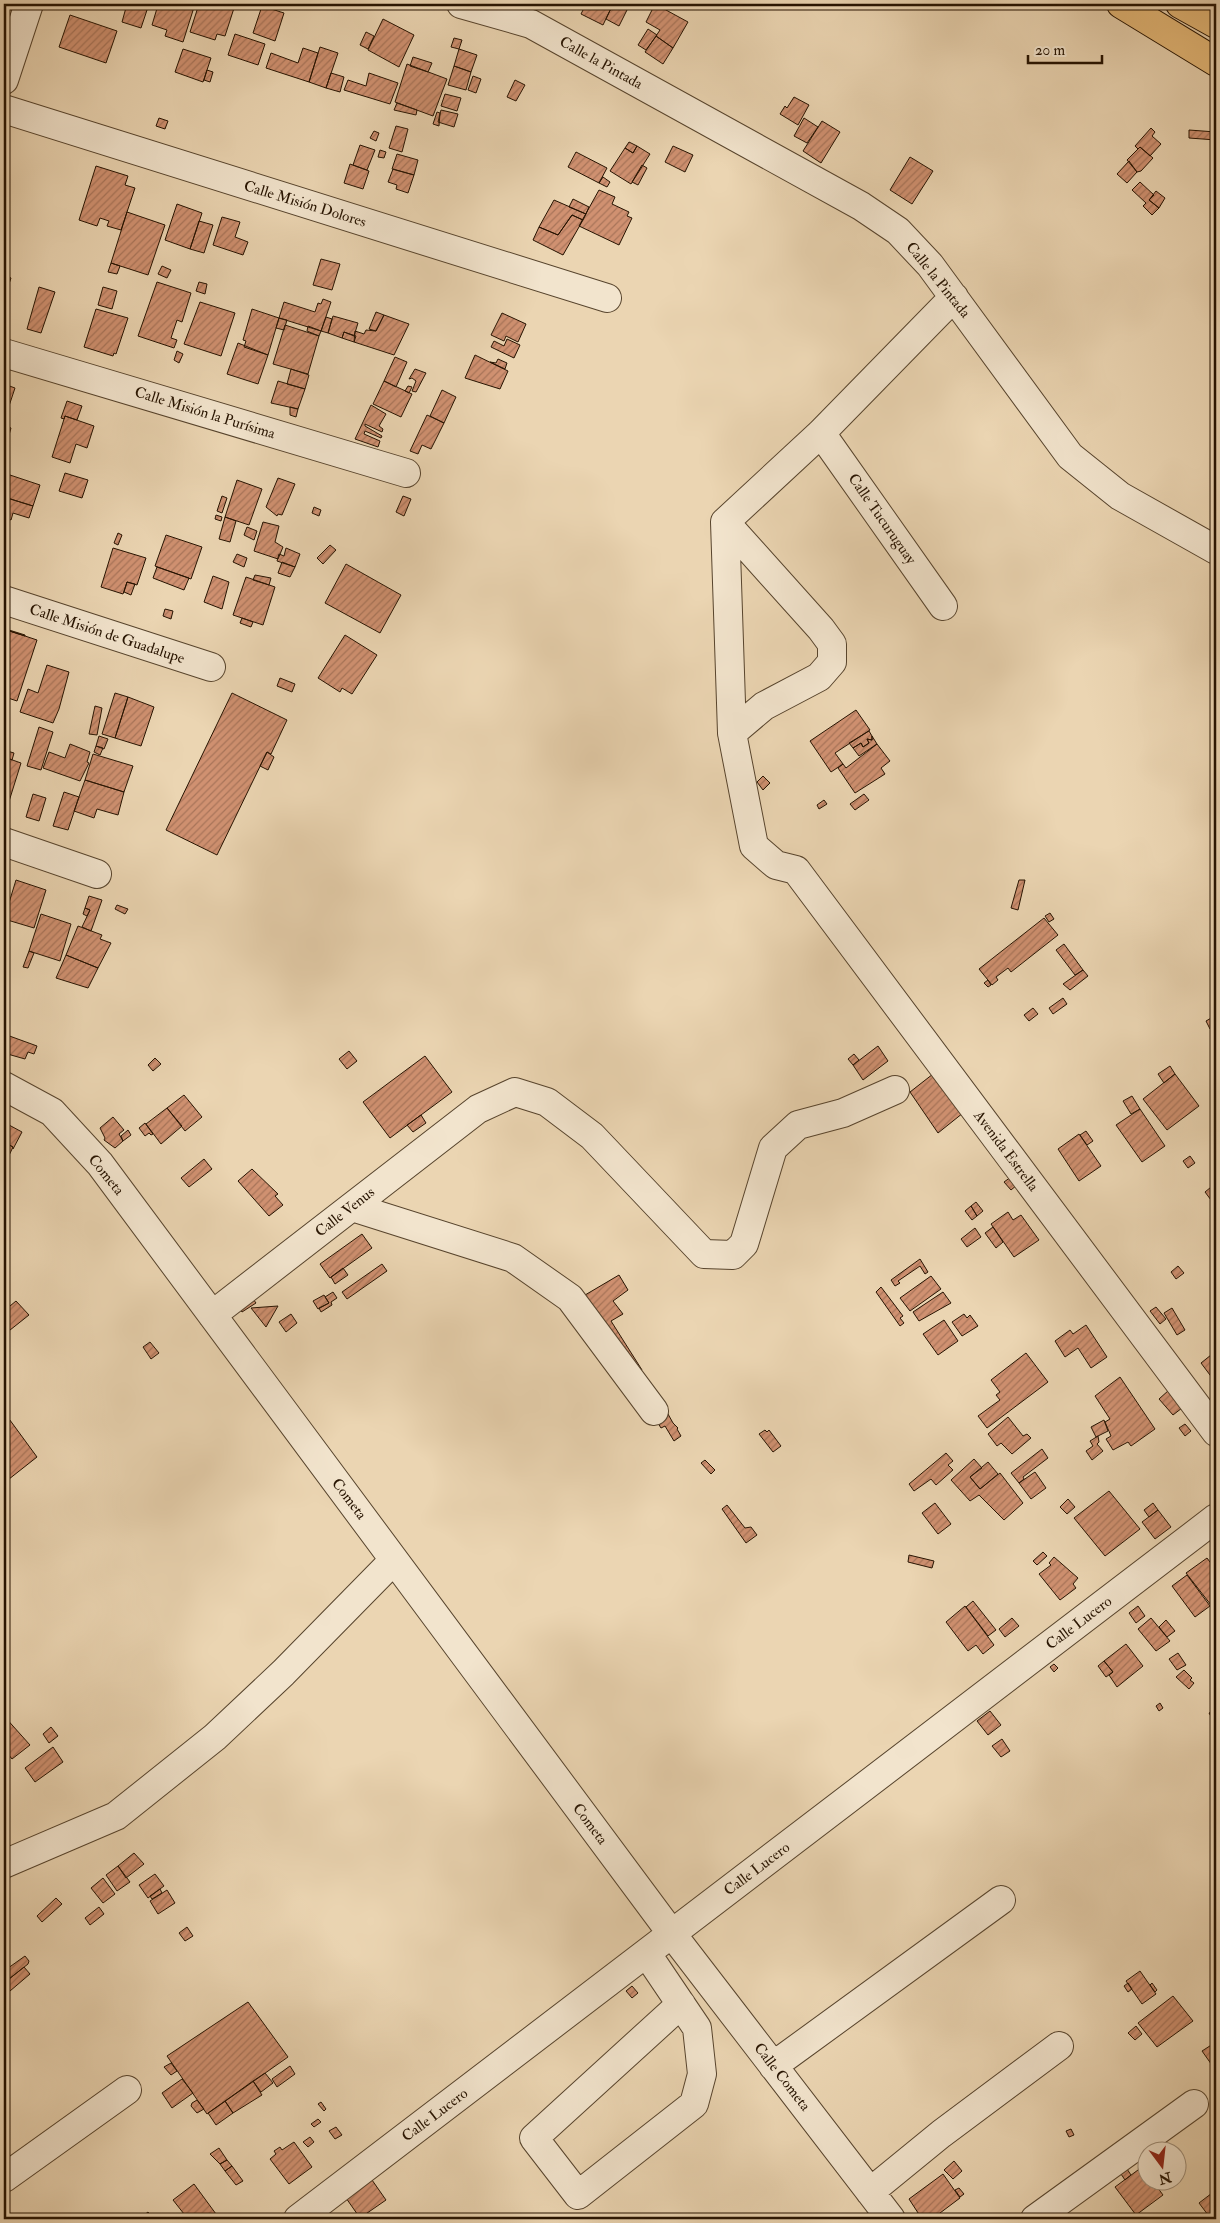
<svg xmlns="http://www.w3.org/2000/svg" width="1220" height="2223" font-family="'IM FELL Double Pica',serif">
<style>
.building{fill:url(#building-hatch);stroke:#261301}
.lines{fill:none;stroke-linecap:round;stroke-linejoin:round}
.minor-casing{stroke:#57442d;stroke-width:30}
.major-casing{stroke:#261301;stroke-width:30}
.minor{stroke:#f2e4cd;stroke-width:28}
.major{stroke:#e6ba79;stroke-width:28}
.labels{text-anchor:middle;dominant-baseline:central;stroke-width:4;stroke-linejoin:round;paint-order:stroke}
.street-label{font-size:15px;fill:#261301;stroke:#f2e4cd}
</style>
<defs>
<pattern id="building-hatch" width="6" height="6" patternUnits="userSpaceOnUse" patternTransform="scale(1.25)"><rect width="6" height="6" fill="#d09171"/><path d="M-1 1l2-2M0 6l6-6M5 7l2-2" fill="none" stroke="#a9755a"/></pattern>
</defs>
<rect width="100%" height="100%" fill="#ebd5b2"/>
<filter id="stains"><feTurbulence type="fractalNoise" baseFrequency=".004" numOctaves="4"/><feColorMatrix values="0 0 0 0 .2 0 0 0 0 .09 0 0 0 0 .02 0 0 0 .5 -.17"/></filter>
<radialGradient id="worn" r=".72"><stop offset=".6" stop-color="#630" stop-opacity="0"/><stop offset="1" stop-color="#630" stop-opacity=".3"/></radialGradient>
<path class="building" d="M63,4H81L79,9Z
M127,4H149L141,28L122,22Z
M155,4H195L183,42L165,36L167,30L152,25L158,5Z
M199,4L235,5L225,36L217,34L215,40L190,32Z
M586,4H613L603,25L581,14Z
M613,4H630L619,26L606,19Z
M655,4L688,22L673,48L656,36L660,30L646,22Z
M262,6L284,13L275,41L253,33Z
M70,15L117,31L106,63L59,47Z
M383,19L414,35L399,67L368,50Z
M648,29L657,35L646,50L638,45Z
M366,32L374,36L368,49L360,45Z
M235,34L265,44L258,65L228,55Z
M656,36L673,48L663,64L645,52Z
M454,38L462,40L459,49L451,47Z
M320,47L338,53L326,88L309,82Z
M303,48L318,53L309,82L266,68L271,53L298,63Z
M183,49L211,58L203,82L175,72Z
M459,49L477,55L471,72L454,66Z
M413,57L432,63L428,72L410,66Z
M407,64L447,79L433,116L395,102Z
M454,66L471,72L466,90L448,85Z
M207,70L213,72L210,82L204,80Z
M331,73L344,77L340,92L326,88Z
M369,73L398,83L390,104L344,90L348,80L366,86Z
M473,76L481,79L476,93L468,90Z
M515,80L525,85L516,101L507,97Z
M445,94L461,98L457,111L441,106Z
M794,97L809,105L798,125L780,114L785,106L787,108Z
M397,103L417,110L416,115L394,110Z
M441,110L458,114L454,127L438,122Z
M437,112L440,113L439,126L433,124Z
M159,118L168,121L165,129L156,126Z
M804,118L818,127L807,143L794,136Z
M822,121L840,132L821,163L803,151Z
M396,126L408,129L402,152L389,148Z
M1151,128L1155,132L1152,136L1161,144L1150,156L1140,147L1138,149L1135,146Z
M1189,130L1216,132V140L1189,138Z
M374,131L379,133L376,141L370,138Z
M629,142L637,146L633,153L625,148Z
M360,145L375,150L367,170L353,165Z
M637,146L650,154L631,184L610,171L625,148L633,153Z
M673,146L693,155L685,172L665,162Z
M1140,147L1153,158L1141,171L1137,172L1127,160Z
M380,150L386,152L384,158L378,157Z
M576,152L607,168L599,183L568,167Z
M397,154L418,160L414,175L392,169Z
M910,157L933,171L912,204L890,190Z
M1129,161L1137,172L1127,183L1117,174Z
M350,164L369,171L363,189L344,183Z
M642,165L647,168L638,185L632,182Z
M96,166L128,176L125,185L135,188L121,230L107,226L109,221L100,218L97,226L79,220Z
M393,169L414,175L408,193L396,189L397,185L388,182Z
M603,177L610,182L607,187L599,183Z
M1140,182L1154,195L1149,200L1159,208L1152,215L1143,206L1146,203L1132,190Z
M599,190L615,197L612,204L629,212L627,216L632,218L619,245L579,226Z
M1156,191L1165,198L1159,208L1149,200Z
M573,199L589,207L586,214L569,207Z
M554,200L586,214L583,220L572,215L558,235L539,227Z
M177,204L202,213L190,249L165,240Z
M127,212L165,225L148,275L111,263Z
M572,215L583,220L563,255L533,240L539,227L558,235Z
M222,217L240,222L235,237L248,242L243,255L213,245Z
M199,221L213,225L204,253L190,249Z
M321,259L340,264L332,290L313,285Z
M111,263L120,266L117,274L108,272Z
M162,266L171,270L167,278L158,274Z
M4,275L11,278L4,299Z
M157,282L191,293L182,322L177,320L171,338L177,340L174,348L138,336Z
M199,282L207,284L205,294L196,291Z
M39,287L55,292L41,333L27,329Z
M103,287L117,291L112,309L98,305Z
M323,299L331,302L321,331L279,318L284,302L315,312L318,303L321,304Z
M200,302L235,313L221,356L184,344Z
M96,309L128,318L116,354L114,353L113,356L84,347Z
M252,309L279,318L268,355L244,347L246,341L243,340Z
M376,312L384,315L376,331L369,329Z
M502,313L526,324L518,342L506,336L504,341L491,335Z
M384,315L409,324L394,355L354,342L355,331L364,334L366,330L376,331Z
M333,316L358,323L354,336L344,332L342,338L328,333Z
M326,317L332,319L328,333L321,331Z
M279,318L287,320L284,330L276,328Z
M285,325L319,336L308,374L273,364Z
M308,326L321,331L319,336L307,331Z
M344,332L356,336L354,342L342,338Z
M507,339L520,345L514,358L491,347L494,341L504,346Z
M238,343L268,355L258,384L227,374Z
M177,351L183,354L179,363L174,360Z
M475,355L508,371L500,389L465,378Z
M395,357L407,362L396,387L384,381Z
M498,359L507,363L505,369L490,362L496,363Z
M291,369L309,375L305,389L287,384Z
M415,369L426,373L416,392L412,391L416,381L412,378L409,379Z
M278,381L305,389L298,409L271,403Z
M384,381L412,394L401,417L373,404Z
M4,384L15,388L4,421Z
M408,386L412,387L409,393L405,391Z
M442,390L456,397L444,423L430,416Z
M67,401L82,406L77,420L65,416L64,419L61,418Z
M371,405L386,414L379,426L383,429L382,432L365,424V426L382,436L381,438L365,431L364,434L380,441L378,447L355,439Z
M290,407L298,409L296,417L290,415Z
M427,415L444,423L431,449L422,445L418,454L410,451Z
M65,416L94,426L87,448L76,444L70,463L52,457Z
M4,425L11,428L5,449H4Z
M4,473L40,485L33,506L4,497Z
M65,473L88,480L82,498L59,491Z
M278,478L295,484L282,515L278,514L277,516L266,507Z
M237,480L262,489L249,525L225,517Z
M222,496L227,498L222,513L217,511Z
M403,496L411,499L404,516L396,512Z
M4,497L33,506L29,518L13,513L11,520L7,518L4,521Z
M314,507L321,510L319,516L312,513Z
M216,515L222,517L221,521L215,519Z
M225,517L236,521L230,542L219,539Z
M263,522L279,526L275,542L283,547L278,559L254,551Z
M247,527L257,531L254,540L244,535Z
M118,533L122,535L118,545L114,543Z
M166,535L202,547L191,579L155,566Z
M330,545L336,550L323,564L317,558Z
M113,548L146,558L137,585L127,582L123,594L101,587Z
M286,548L300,554L295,567L277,561L279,554L284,556Z
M237,554L247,558L244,567L233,562Z
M282,562L295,567L290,577L278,573Z
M346,564L401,595L380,633L325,603Z
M157,567L189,578L184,590L153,578Z
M255,575L271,578L269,585L253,580Z
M213,576L229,582L222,609L204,602Z
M246,577L275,587L263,625L233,615Z
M127,582L135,584L131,595L124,592Z
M165,609L173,611L171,619L163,616Z
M242,618L253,622L251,627L240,623Z
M4,629L37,640L17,701L5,697L4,699Z
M9,630L25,635V636L9,631Z
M345,635L377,655L352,694L342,688L340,692L318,678Z
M47,665L69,672L59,709L53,723L20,712L28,689L38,693Z
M280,678L295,684L292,692L277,686Z
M115,693L128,697L115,738L102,734Z
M232,693L287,720L271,754L267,752L217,855L166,830Z
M128,697L154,707L141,746L115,738Z
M95,706L102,708L97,735L89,734Z
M856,710L870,730L835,753L843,764L831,772L810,741Z
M39,727L53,732L41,770L27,766Z
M869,731L872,736V740L867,739L869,743L863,747L861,743L853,748L849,743Z
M99,736L108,739L104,749L96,746Z
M872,736L877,744L859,756L853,748L861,743L863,747L869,743L867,739L872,740Z
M70,744L90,752L87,762L89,763L80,781L43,768L49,752L65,758Z
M877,744L890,761L881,768L885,774L855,793L838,768L843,764L846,768Z
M96,746L103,748L100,755L94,752Z
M7,751L14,753L12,760L6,757Z
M267,752L274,757L268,770L260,766Z
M93,754L133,766L124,792L85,780Z
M4,757L21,763L6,811L4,810Z
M763,776L770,783L763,790L757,782Z
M85,780L124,792L118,815L97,809L94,818L74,811Z
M64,792L79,797L68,830L53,826Z
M33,794L46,798L39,821L26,817Z
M864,794L869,800L855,810L850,804Z
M824,800L827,804L819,809L817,805Z
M16,880L46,890L34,928L4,919Z
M1019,880H1025L1018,910L1011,908Z
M89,896L102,900L91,931L82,927L90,910L85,908Z
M117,905L128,909L125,914L115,909Z
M85,908L90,910L87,916L83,914Z
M1050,913L1054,919L1049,922L1045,916Z
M41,914L71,924L60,961L29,951Z
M1044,918L1058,935L1011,972L1008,968L996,977L998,980L992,985L979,969Z
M78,926L102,935L100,939L111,943L98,968L66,955Z
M1064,944L1083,970L1075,975L1056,950Z
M29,951L34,953L28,968L23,967Z
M66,955L98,968L88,988L56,978Z
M1083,970L1088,976L1070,990L1063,984Z
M988,980L991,985L988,987L984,983Z
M1063,998L1067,1004L1053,1014L1049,1008Z
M1033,1008L1038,1014L1029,1021L1024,1015Z
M1213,1017L1216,1024L1210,1029L1206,1021Z
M4,1034L37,1046L34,1054L28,1052L25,1059L4,1053Z
M878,1046L888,1061L863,1080L853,1065Z
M349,1051L357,1061L347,1069L339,1059Z
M854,1054L859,1060L853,1065L848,1059Z
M425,1056L452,1092L390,1138L363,1102Z
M155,1058L161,1064L153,1071L148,1065Z
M1170,1066L1175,1074L1164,1083L1158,1074Z
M933,1074L963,1113L938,1133L910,1092Z
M1175,1074L1199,1106L1167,1130L1143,1099Z
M184,1095L202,1117L185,1131L167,1108Z
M1132,1096L1140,1109L1131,1114L1123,1101Z
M167,1108L182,1126L161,1144L146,1124Z
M1140,1109L1165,1146L1142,1162L1116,1125Z
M421,1115L426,1123L413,1132L407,1125Z
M113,1117L124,1130L119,1134L123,1141L115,1148L104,1140L105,1138L100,1128Z
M145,1123L153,1134L151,1135L149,1133L145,1136L139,1128Z
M9,1125L22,1132L13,1149V1147L4,1142V1135Z
M128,1130L131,1135L123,1141L121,1136Z
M1086,1131L1093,1141L1087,1145L1080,1135Z
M1079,1134L1101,1166L1079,1181L1058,1149Z
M4,1142L13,1147L4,1166Z
M1190,1156L1195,1163L1188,1168L1183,1161Z
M204,1159L212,1169L189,1187L181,1178Z
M252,1169L278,1194L275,1196L283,1205L269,1216L238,1181Z
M1011,1177L1017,1185L1011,1190L1004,1182Z
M1216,1183V1202L1214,1204L1205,1192Z
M976,1202L983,1211L977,1216L971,1206Z
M971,1206L977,1216L972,1220L965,1211Z
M1008,1212L1013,1220L1021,1215L1039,1240L1014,1257L991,1224Z
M993,1227L1003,1242L996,1248L985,1233Z
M975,1228L981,1237L967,1247L961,1239Z
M362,1234L372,1248L330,1278L320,1264Z
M920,1259L928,1272L925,1274L920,1266L898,1281L900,1283L895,1286L891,1280Z
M382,1264L387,1271L347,1299L342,1292Z
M1178,1266L1184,1273L1176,1279L1171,1272Z
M343,1268L348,1275L335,1284L331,1277Z
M619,1275L628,1290L613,1301L623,1314L611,1321L642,1370L640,1372L658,1396L673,1423L678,1428L677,1429L681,1436L674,1441L665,1426L661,1428L580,1298Z
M931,1276L941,1289L910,1311L900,1298Z
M881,1287L903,1316L900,1318L904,1323L900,1326L876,1292Z
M333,1292L337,1298L331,1302L332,1305L321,1312L319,1308L329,1303L325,1297Z
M943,1292L951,1303L919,1321L913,1312Z
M250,1295L256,1303L242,1312L237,1305Z
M324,1295L329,1303L318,1309L313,1301Z
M16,1301L29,1315L5,1334L4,1311Z
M278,1306L266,1327L251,1308Z
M1156,1307L1166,1319L1160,1324L1150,1311Z
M1172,1308L1185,1330L1177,1335L1164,1313Z
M291,1314L297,1323L286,1332L279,1322Z
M964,1314L967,1318L970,1315L978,1326L962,1336L952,1322Z
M944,1320L958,1341L938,1355L923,1334Z
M1086,1325L1107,1357L1091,1368L1078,1348L1065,1357L1055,1341L1070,1330L1073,1334Z
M150,1342L159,1353L151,1359L143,1347Z
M1216,1351V1383L1201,1363Z
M1026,1353L1048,1382L987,1428L978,1416L1000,1400L996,1395L1000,1392L991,1380Z
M1120,1377L1155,1429L1131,1446L1128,1442L1113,1450L1106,1439L1111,1436L1105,1422L1110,1419L1095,1396Z
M1169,1390L1182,1408L1173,1415L1159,1399Z
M4,1412L37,1457L4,1483Z
M1008,1417L1023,1436L1027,1434L1031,1438L1012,1454L1001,1443L997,1446L988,1434Z
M1104,1420L1108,1431L1096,1437L1091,1427Z
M1185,1424L1191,1431L1185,1436L1179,1428Z
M765,1430L767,1432L769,1430L781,1446L773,1452L759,1434Z
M1098,1436L1099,1442L1097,1444L1103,1451L1092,1460L1086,1451L1093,1446L1090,1441Z
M1042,1449L1048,1458L1023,1477L1024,1479L1019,1483L1011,1473Z
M946,1453L953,1461L948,1465L953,1470L936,1485L931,1479L914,1491L909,1484Z
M974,1459L982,1468L970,1477L980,1489L1000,1473L1023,1503L1004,1520L979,1495L970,1501L951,1480Z
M705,1460L715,1470L711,1474L701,1463Z
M988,1462L998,1474L980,1489L970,1477Z
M1035,1472L1046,1488L1031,1499L1019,1483Z
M1109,1491L1140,1529L1105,1556L1074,1518Z
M1068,1499L1075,1507L1067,1514L1060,1507Z
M935,1503L951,1524L938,1534L922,1513Z
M1153,1503L1158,1510L1149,1517L1144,1510Z
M727,1505L745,1528L751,1527L757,1535L746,1543L722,1509Z
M1158,1510L1171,1527L1155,1539L1142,1522Z
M1043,1552L1047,1556L1037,1565L1033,1561Z
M909,1555L934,1561L932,1568L908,1562Z
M1054,1557L1078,1578L1073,1584L1076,1588L1060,1600L1039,1574L1051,1565L1049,1563Z
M1207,1558L1216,1570V1602L1211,1605L1186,1573Z
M1187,1575L1210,1606L1195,1617L1172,1586Z
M973,1601L996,1630L988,1636L966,1607Z
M965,1606L994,1645L983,1654L976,1645L968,1651L946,1622Z
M1138,1606L1145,1616L1136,1623L1129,1613Z
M1012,1618L1019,1626L1005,1637L999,1629Z
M1151,1618L1170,1641L1156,1651L1138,1629Z
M1166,1620L1175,1631L1167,1637L1159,1627Z
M1126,1644L1143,1666L1117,1687L1109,1675L1113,1672L1104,1661Z
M1178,1653L1186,1665L1177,1670L1169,1659Z
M1104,1661L1113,1672L1106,1677L1098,1666Z
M1054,1664L1058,1668L1054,1672L1050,1667Z
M1184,1670L1192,1678L1190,1680L1194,1683L1189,1689L1176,1677Z
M1160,1703L1163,1708L1159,1711L1156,1706Z
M1216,1710V1725L1209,1713Z
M990,1711L1001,1725L988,1735L977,1721Z
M4,1716L30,1745L12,1759L4,1749Z
M51,1727L58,1736L49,1743L43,1734Z
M1002,1739L1010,1751L1001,1757L992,1746Z
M53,1747L63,1762L35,1782L25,1768Z
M134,1853L144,1864L126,1878L118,1866Z
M118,1866L130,1882L117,1891L106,1875Z
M155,1874L164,1886L148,1898L139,1885Z
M103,1878L115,1894L103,1903L91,1888Z
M160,1889L162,1893L152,1899L150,1896Z
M167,1890L175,1903L158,1914L150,1901Z
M56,1898L62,1904L42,1922L37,1916Z
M99,1907L104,1914L90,1925L85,1918Z
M187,1927L193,1936L185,1941L179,1933Z
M25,1956L29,1961L28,1964L4,1983V1971Z
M24,1967L30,1974L10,1991L4,1983Z
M1140,1971L1156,1994L1142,2004L1126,1981Z
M1128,1983L1132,1989L1128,1992L1124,1986Z
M1152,1983L1157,1990L1155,1992L1150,1985Z
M632,1986L638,1993L632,1998L626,1991Z
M1173,1996L1193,2021L1157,2047L1138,2023Z
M248,2002L288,2057L207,2114L167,2056Z
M1136,2026L1142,2034L1135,2040L1128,2033Z
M1216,2042V2067L1214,2068L1202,2051Z
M171,2063L177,2071L171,2075L164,2067Z
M290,2066L295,2074L277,2087L272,2079Z
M265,2073L273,2083L261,2092L253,2081Z
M182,2079L193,2093L172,2108L162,2093Z
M253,2081L262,2095L233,2113L225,2101Z
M197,2100L204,2109L197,2113L191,2106L192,2103Z
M225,2101L233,2113L216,2125L208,2113Z
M321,2102L326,2109L324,2111L318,2104Z
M318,2119L321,2122L314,2127L311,2124Z
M336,2127L342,2135L335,2139L329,2131Z
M1071,2129L1074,2135L1069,2137L1066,2131Z
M310,2137L314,2142L308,2147L303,2142Z
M294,2142L312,2167L289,2184L270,2159L276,2154L274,2151L280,2147L282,2150Z
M219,2148L227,2160L220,2164L210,2154Z
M227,2160L232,2166L225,2171L220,2164Z
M954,2161L962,2171L953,2179L944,2170Z
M232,2166L243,2181L236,2185L225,2171Z
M1142,2167L1148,2175V2180H1152L1163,2195L1136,2215L1115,2187Z
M1127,2169L1131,2175L1125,2180L1121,2174Z
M943,2174L960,2198L932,2219H922L909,2199Z
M372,2180L386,2200L360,2218L346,2198Z
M194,2184L216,2214L209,2219H188L173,2200Z
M959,2188L964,2194L960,2197L955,2190Z
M1216,2190V2219H1211L1199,2203Z
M148,2212L152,2217L139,2219Z"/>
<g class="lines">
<g class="minor-casing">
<path id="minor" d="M461,4L531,24L861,206L898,231L930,265L1070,456L1120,496L1216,550
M4,80L29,4
M4,109L607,298
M4,353L406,473
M821,433L943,606
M725,522L732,733L754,846L776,865L796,870L1216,1432
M725,522L821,433L954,297
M725,522L821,629L832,644V662L819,677L764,706L732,733
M4,600L211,667
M4,842L97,874
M4,1086L52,1112L100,1164L672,1934L891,2219
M352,1207L513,1258L570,1298L654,1411
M212,1315L478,1109L515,1092L547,1102L592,1136L704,1254L733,1255L744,1244L773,1148L798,1125L843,1113L895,1090
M4,1864L116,1816L215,1737L283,1673L394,1560
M647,1954L697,2028L702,2074L694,2104L578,2195L534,2138L681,2004
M773,2066L1001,1900
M4,2178L127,2090
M870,2192L941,2134L1059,2046
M298,2219L1216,1518
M1035,2219L1194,2104"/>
</g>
<g class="major-casing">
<path id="major" d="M1121,4L1216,62
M1180,4L1216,24"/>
</g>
<use href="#minor" class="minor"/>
<use href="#major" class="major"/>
</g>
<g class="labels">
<g class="street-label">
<text transform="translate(601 63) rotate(29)">Calle la Pintada</text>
<text transform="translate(305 204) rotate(17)">Calle Misión Dolores</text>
<text transform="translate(938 280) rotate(51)">Calle la Pintada</text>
<text transform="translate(205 413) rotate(17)">Calle Misión la Purísima</text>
<text transform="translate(882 519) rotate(55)">Calle Tucuruguay</text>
<text transform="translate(107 634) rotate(18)">Calle Misión de Guadalupe</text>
<text transform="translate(1006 1151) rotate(53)">Avenida Estrella</text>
<text transform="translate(106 1175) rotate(51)">Cometa</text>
<text transform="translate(345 1212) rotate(-38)">Calle Venus</text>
<text transform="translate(349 1499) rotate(53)">Cometa</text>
<text transform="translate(1079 1623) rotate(-37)">Calle Lucero</text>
<text transform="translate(590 1824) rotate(53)">Cometa</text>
<text transform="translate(757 1869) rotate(-37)">Calle Lucero</text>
<text transform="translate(782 2077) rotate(52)">Calle Cometa</text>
<text transform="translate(435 2115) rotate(-37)">Calle Lucero</text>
</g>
</g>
<rect width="1220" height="2223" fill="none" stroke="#ebd5b2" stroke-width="20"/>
<rect x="5" y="5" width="1210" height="2213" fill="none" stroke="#261301" stroke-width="2.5"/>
<rect x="10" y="10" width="1200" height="2203" fill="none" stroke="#261301"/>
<g transform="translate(1162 2166) rotate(165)"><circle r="24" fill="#f2e4cd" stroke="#a0907b"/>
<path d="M0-4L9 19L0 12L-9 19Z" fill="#8f2418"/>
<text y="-8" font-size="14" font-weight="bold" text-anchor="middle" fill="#261301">N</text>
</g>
<path d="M1028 55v8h74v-8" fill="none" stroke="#261301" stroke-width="2.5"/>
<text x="1035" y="55" font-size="15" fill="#261301" stroke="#f2e4cd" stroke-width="4" paint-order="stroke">20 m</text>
<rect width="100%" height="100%" filter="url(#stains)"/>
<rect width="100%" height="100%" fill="url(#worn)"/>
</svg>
